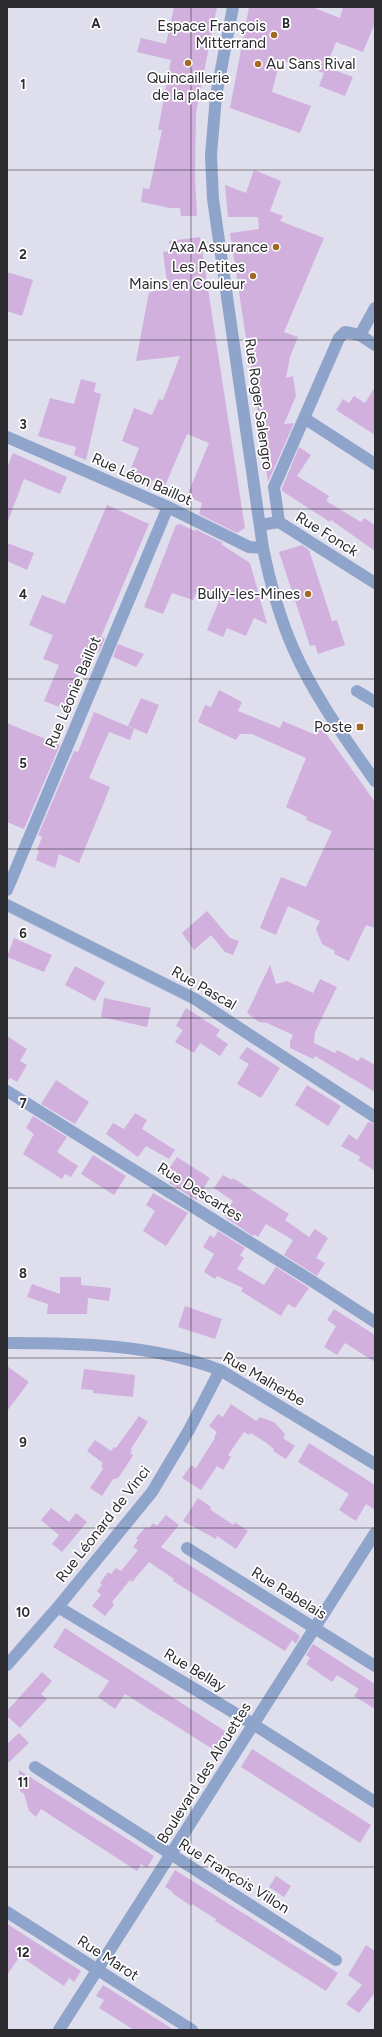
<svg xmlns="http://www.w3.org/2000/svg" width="382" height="2037" font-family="Figtree,sans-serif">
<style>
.building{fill:#d1b0de}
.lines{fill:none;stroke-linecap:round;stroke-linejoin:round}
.minor{stroke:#8fa4ca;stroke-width:12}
.grid{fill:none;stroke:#2b2b30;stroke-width:1;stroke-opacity:0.55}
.poi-dot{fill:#a16826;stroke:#fff;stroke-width:1.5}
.labels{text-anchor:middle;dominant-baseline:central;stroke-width:3.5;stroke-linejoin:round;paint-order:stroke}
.poi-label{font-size:15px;fill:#2b2b30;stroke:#fff;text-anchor:end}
.street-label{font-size:15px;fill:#2b2b30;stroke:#fff}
.grid-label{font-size:13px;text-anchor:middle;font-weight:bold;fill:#2b2b30;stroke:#fff;stroke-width:3.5;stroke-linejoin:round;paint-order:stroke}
</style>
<rect width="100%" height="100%" fill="#dfdeec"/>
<path class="building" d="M174,7H217L196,112L195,177L197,216H181L180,208H170L141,202L143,188L149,189L153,173L162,130H158L171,60L137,52L141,38L166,44Z
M249,7H312L340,18L343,7H375V23L363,52L336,42L326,67L353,77L345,96L319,86L324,73L280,60L272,92L311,106L300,133L230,108Z
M254,170L281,181L270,211L283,216L280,221L324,238L284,332L298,337L290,357L286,378L293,376L296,396L284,424L294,423L268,482L230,233L259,229L258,217H228L225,185L246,193Z
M200,237L245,528L237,533L199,514L202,503L187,496L209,443L187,434L165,486L153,480L149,489L127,479L139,448L122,441L134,408L152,415L159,399L163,400L180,356L136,361L149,292L168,289L163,252L171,251L169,241Z
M7,272L33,280L22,316L7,311Z
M81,379L96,383L94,392L101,394L86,460L74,455L76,447L38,436L50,398L74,404Z
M375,387V435L336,410L343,399L349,403L354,396L365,403Z
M299,447L311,455L297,476L329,496L326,501L361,522L364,518L375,525V551L331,520L330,522L282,491V488Z
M13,453L67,477L60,494L24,479L8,521L7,468Z
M107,505L149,524L101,637L105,638L99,652L96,650L85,677L79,674L64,709L44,701L59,665L43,659L53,635L29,625L42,595L65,604Z
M180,524L195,531V529L223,543L221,544L250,563L267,624L254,618L246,636L227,628L223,637L207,630L219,601L197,591L193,600L172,593L163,614L144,607L176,525Z
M7,543L34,553L27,570L7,561Z
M302,545L309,550L332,621L337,620L345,645L318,654L315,645L310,646L279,552Z
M118,644L144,654L136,667L113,657Z
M219,690L242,702L238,711L280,728L283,721L316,735L320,725L375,802V928L366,925L349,961L334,954L335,951L322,944L316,929L320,921L288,906L276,935L260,928L281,877L306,887L332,831L306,820L307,817L286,807L306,758L252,734H240L236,740L198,722L205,705L211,707Z
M141,698L159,705L147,734L128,726Z
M94,712L134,729L130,740L109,732L89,778L110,787L105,800L79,863L59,854L55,868L36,860L39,851L37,850L42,837L38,835L74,751L78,752Z
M7,723L60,745L24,829L7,822Z
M207,911L230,938L239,941L233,955L225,952L211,935L194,950L182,933Z
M14,938L52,955L44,972L7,957Z
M270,965L276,984L287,981L313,993L320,979L337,987L315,1032L314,1043L335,1053L337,1050L358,1061L361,1057L375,1065V1092L315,1056L313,1059L290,1048V1042L293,1035L267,1023L259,1022L247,1013Z
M75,966L105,982L95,1001L65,985Z
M104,998L151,1008L147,1027L101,1017Z
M186,1008L220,1030L216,1036L228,1044L220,1056L200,1043L194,1053L175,1042L183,1030L176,1026Z
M7,1036L27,1049L20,1061L27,1065L17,1082L10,1078L7,1082Z
M247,1047L280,1068L261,1098L237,1084L249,1064L239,1058Z
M56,1080L89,1102L75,1124L41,1104Z
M307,1085L341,1106L328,1126L295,1105Z
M135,1113L147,1120L142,1129L175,1150L169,1159L146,1146L138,1157L106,1134L113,1123L124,1129Z
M33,1116L67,1137L57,1152L78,1166L71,1177L65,1174L62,1179L23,1154L34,1134L26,1128Z
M368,1122L375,1124V1171L358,1160L361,1157L341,1146L349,1134L357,1140Z
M93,1155L126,1176L114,1195L81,1174Z
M177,1157L210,1178L196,1200L169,1183L170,1181L164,1176Z
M223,1175L232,1180L233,1178L289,1214L285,1220L309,1237L315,1229L328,1238L316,1258L325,1263L317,1276L284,1255L293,1240L266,1224L258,1237L254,1234L253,1236L226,1218L227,1217L224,1215L233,1201L214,1188Z
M153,1193L188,1213L166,1246L143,1231L155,1211L146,1205Z
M218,1231L245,1248L240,1255L244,1258L237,1269L264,1285L276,1267L309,1288L295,1308L288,1304L281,1316L241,1291L243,1288L217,1276L215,1279L204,1272L214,1254L203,1247L210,1235L214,1238Z
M60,1277H81V1285L111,1288L109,1301L88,1298L87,1314H47L48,1304L27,1297L32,1284L60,1294Z
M185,1306L222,1319L215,1339L178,1327Z
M334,1309L375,1335V1362L345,1343L337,1355L324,1347L336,1326L327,1320Z
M7,1366L29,1382L7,1411Z
M84,1369L135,1375L133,1397L93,1393V1390L81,1389Z
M231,1404L256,1421L260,1417L274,1422L285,1434L283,1438L295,1446L286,1459L273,1451L274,1449L265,1442L251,1433L249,1435L244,1432L228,1455L231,1457L223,1470L217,1466L201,1490L182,1478L191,1465L196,1468L215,1438L214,1437L217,1432L209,1426L218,1414L223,1417Z
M139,1416L148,1422L131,1449L132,1450L130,1453L133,1455L131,1459L118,1478L113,1479L102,1496L90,1488L103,1469L101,1466L103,1463L87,1451L95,1440L111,1451L114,1447L116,1448Z
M309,1443L375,1485V1510L366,1504L356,1521L339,1510L349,1494L298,1462Z
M198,1498L211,1507L210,1509L221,1517L234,1525L235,1522L248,1531L236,1549L217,1536L216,1539L183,1521Z
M51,1508L69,1522L76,1513L87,1522L62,1552L52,1544L59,1535L41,1520Z
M166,1515L179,1525L161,1547L296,1633L300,1636L296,1644L292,1640L285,1651L173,1581L174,1579L149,1562L132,1582L130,1580L112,1602L114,1605L105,1616L92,1606L101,1595L97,1591L102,1585L100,1583L108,1572L111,1574L116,1568L121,1571L138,1550L133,1547L138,1540L136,1538L146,1527L148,1529L153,1523L157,1526Z
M65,1628L231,1735L219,1753L125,1694L115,1709L98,1697L109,1681L53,1647Z
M313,1644L375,1684V1709L354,1696L359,1689L337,1675L332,1682L306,1664L310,1658L306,1655Z
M42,1672L52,1681L41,1694L47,1699L20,1728L7,1716V1711Z
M19,1733L29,1743L7,1764V1744Z
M252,1749L371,1825L360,1843L241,1767Z
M19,1770L154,1856L147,1868L141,1864L137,1871L41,1809L36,1817L29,1811L24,1794L20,1791Z
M175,1870L338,1973L326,1991L215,1921L216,1919L192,1904L191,1906L172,1893L173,1892L165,1887Z
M276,1876L291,1886L284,1897L269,1887Z
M7,1924L81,1971L74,1982L69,1978L64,1986L20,1956L7,1975Z
M366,1945L375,1951V1995L374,1994L359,2013L346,2004L362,1985L348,1975Z
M103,1985L119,1995L174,2030H134L99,2008L104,2000L96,1996Z"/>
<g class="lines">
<path class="minor" d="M233,7L216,96L211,155L213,199L263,548C270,582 279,616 293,648C314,696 345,738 375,781
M360,335L375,308
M304,418L375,464
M7,437L168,507L249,547L263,548
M279,522L274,487L339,338L345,332L360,335L375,345
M260,525L279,522L375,583
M357,691L375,702
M7,890L168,507
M7,905L195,999L375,1117
M7,1091L312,1281L375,1322
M7,1343C80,1343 151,1344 220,1370L375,1464
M187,1548L375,1666
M58,1607L253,1724L375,1802
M7,1665L58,1607L152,1492L189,1430L220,1370
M35,1767L336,1960
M7,1912L192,2030
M59,2030L375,1533"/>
</g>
<path class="grid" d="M191,7V2030M7,170H375M7,340H375M7,509H375M7,679H375M7,849H375M7,1018H375M7,1188H375M7,1358H375M7,1528H375M7,1698H375M7,1867H375"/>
<g class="poi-dot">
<circle cx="274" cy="35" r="4"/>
<circle cx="188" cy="63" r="4"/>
<circle cx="258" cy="64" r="4"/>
<circle cx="276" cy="247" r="4"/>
<circle cx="253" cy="276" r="4"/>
<circle cx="308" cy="594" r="4"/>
<rect x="356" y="723" width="8" height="8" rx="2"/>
</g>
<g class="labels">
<g class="poi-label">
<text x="266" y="26">Espace François<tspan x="266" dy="17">Mitterrand</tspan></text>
<text x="266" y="64" text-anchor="start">Au Sans Rival</text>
<text x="188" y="78" text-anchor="middle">Quincaillerie<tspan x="188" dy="17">de la place</tspan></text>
<text x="268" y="247">Axa Assurance</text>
<text x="245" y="267">Les Petites<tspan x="245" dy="17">Mains en Couleur</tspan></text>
<text x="300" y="594">Bully-les-Mines</text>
<text x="352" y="727">Poste</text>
</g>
<g class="street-label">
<text transform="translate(259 404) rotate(82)">Rue Roger Salengro</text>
<text transform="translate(142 479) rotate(24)">Rue Léon Baillot</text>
<text transform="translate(327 534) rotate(32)">Rue Fonck</text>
<text transform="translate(73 692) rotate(-67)">Rue Léonie Baillot</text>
<text transform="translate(204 988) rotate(30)">Rue Pascal</text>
<text transform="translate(200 1192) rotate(32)">Rue Descartes</text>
<text transform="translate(264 1379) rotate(30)">Rue Malherbe</text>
<text transform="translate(103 1524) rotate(-52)">Rue Léonard de Vinci</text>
<text transform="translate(289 1593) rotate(32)">Rue Rabelais</text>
<text transform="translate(195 1670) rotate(31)">Rue Bellay</text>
<text transform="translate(204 1773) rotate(-58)">Boulevard des Alouettes</text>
<text transform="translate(234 1876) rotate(32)">Rue François Villon</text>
<text transform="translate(108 1958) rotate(33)">Rue Marot</text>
</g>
</g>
<g class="grid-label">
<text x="96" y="28">A</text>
<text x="286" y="28">B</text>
<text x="23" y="89">1</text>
<text x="23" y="259">2</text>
<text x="23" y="429">3</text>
<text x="23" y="599">4</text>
<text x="23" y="768">5</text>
<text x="23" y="938">6</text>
<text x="23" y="1108">7</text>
<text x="23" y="1278">8</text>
<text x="23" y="1447">9</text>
<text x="23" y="1617">10</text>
<text x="23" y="1787">11</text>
<text x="23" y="1957">12</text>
</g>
<rect width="382" height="2037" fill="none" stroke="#2b2b30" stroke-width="16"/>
</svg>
